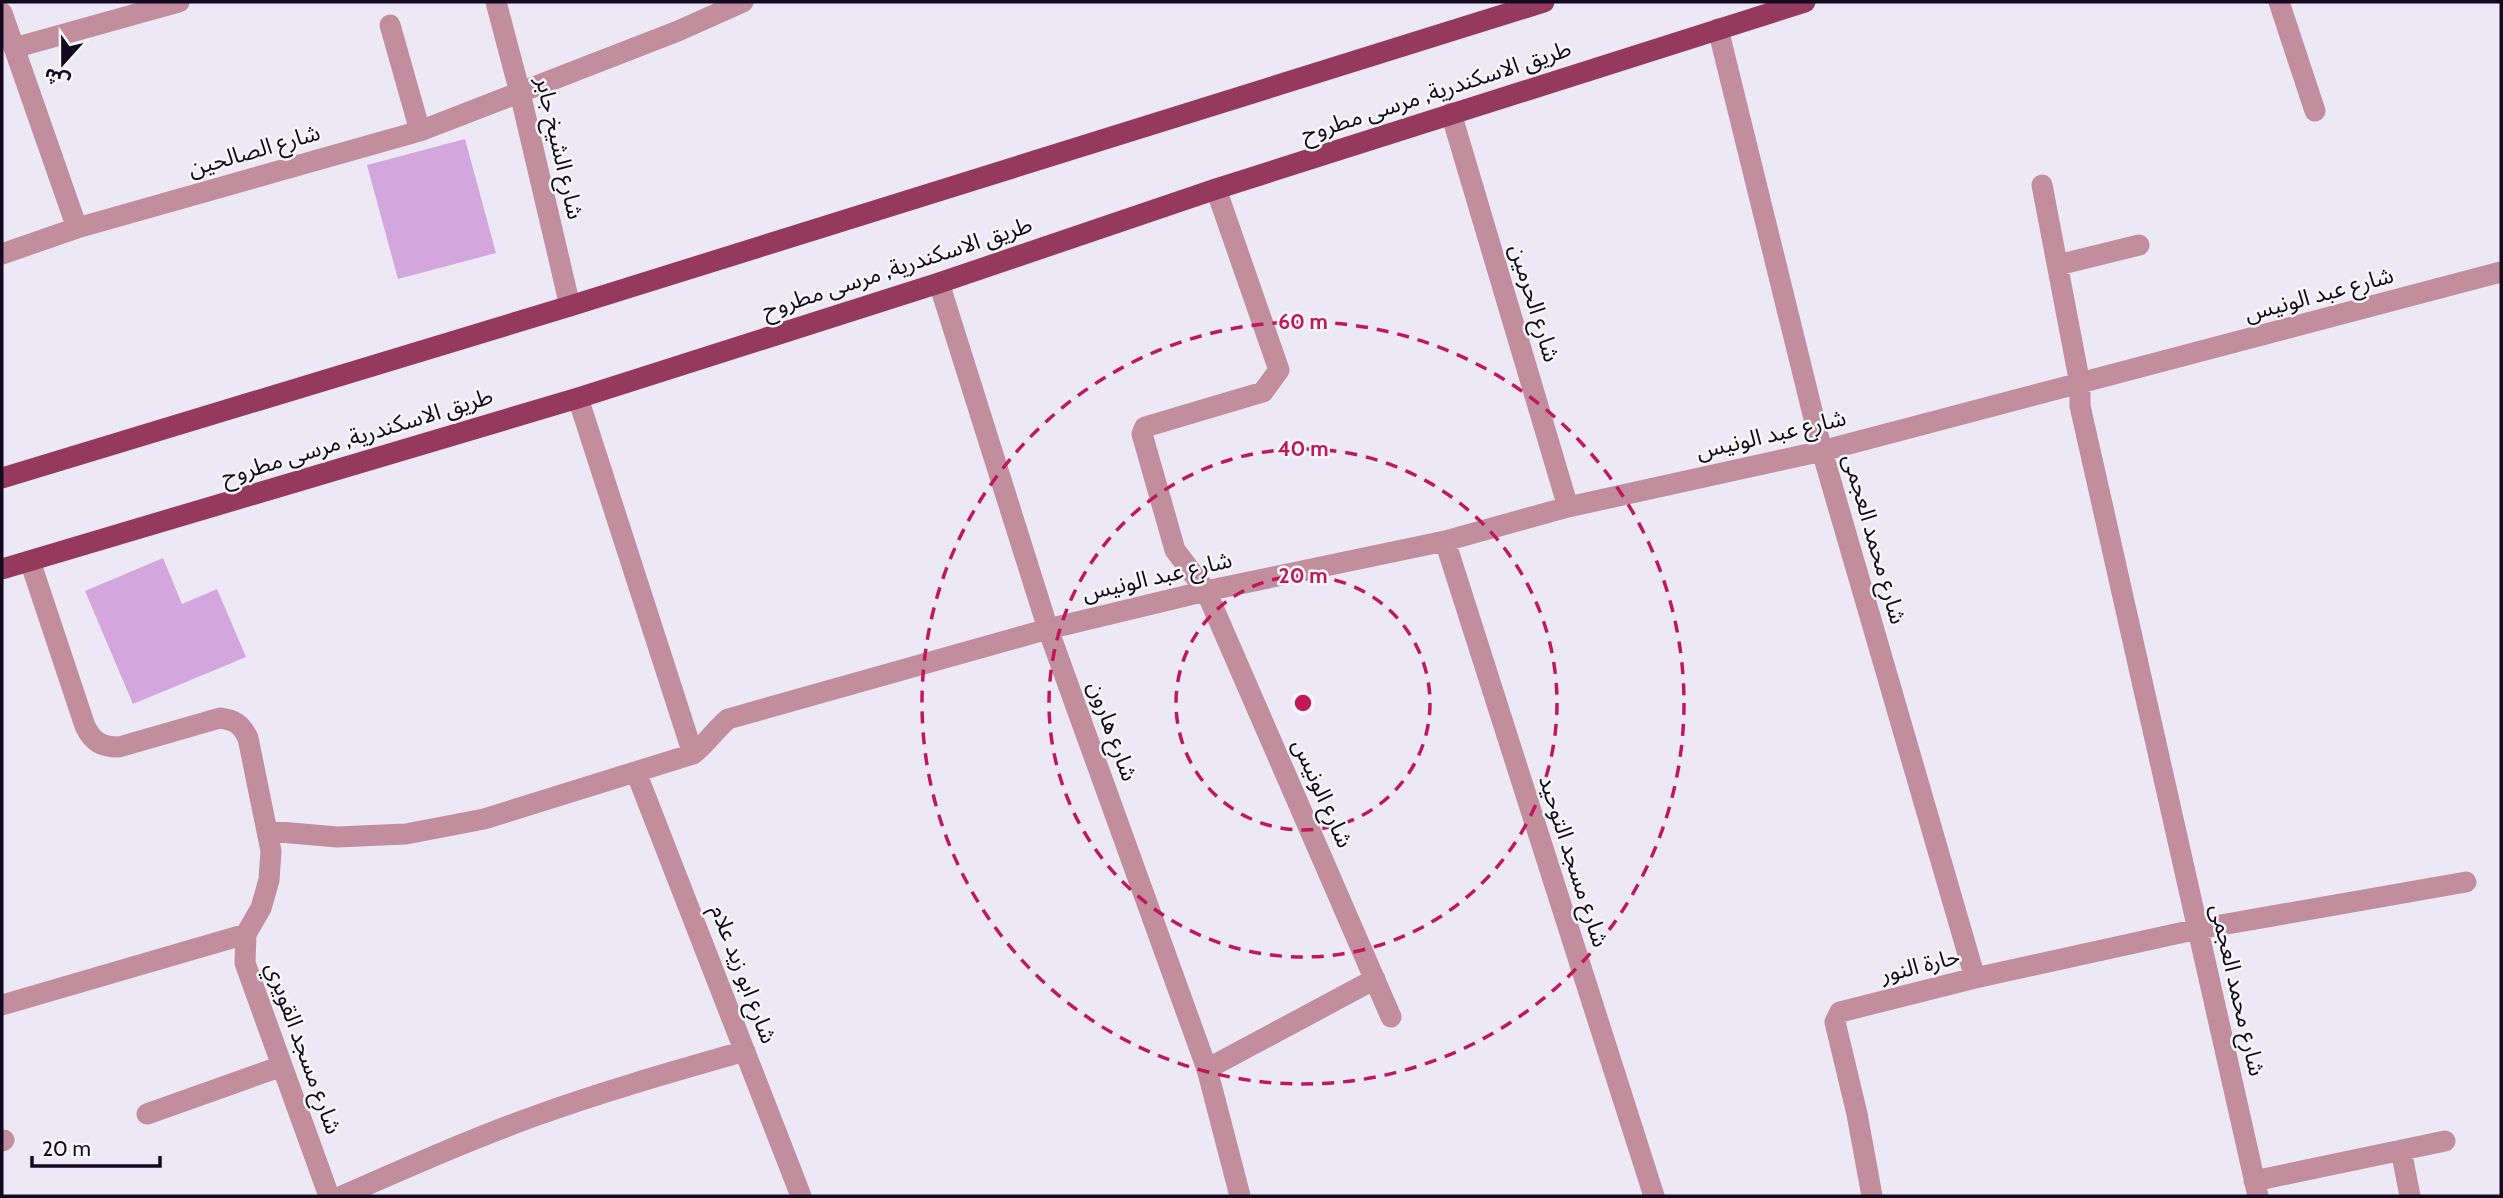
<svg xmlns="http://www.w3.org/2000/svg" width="2503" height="1198" font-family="Cabin,'Noto Sans Arabic',sans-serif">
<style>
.building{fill:#d3a7de}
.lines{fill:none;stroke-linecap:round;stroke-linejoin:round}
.street{stroke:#c28d9d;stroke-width:21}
.primary{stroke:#963a5d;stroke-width:21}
.ring{fill:none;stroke:#c2185b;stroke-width:3.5;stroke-dasharray:12 9}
.labels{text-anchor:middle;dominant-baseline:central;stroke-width:5;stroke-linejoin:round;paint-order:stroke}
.street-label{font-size:23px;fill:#130a21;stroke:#f7f7f7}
.centre{fill:#c2185b;stroke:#f7f7f7;stroke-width:3.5}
.ring-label{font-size:21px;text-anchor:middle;font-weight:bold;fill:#c2185b;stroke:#f7f7f7;stroke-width:5;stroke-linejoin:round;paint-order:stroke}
</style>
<rect width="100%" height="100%" fill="#ece8f5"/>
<path class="building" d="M465,139L496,253L398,279L367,165Z
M163,558L182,604L217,589L246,657L133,704L85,591Z"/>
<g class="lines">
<path class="street" d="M496,2L520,93L570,306
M2279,2L2315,111
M2,13L77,228
M390,25L420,131
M1718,29L1822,451L1975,978
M14,48L179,2
M1451,113L1568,507
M2042,185L2080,384V406L2258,1196
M1216,189L1279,370L1263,392L1145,427L1142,434L1175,550L1206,591L1391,1017
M2,254L77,228L420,131L678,31L743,2
M2058,265L2139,245
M939,283L1048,629L1207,1069L1240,1196
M578,398L693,754
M1445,541L1654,1196
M30,561L85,726C93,742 101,747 119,747L220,718C235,720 241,724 248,738L271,851L269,880L261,908L246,934L245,963L329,1196
M636,772L801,1196
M268,831L337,837L406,834L484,819L693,754C707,743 715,730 728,719L1048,629L1206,591L1445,541L1568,507L1822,451L2501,272
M2,1005L246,934
M1207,1069L1375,979
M147,1114L282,1066
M2,1141L4,1140
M2401,1150L2410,1196
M2254,1181L2445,1141
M342,1196C406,1168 469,1140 535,1116C604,1091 675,1071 745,1051
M1872,1196L1857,1114L1835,1022L1840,1012L1975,978L2198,929L2466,882"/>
<path class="primary" d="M2,478L570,306L1544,2
M2,569L578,398L939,283L1216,189L1805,2"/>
</g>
<g class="ring">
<circle cx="1303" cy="703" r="127"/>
<circle cx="1303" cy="703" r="254"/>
<circle cx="1303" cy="703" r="381"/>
</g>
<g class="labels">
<g class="street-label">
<text transform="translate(1436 91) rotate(-18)">طريق الاسكندرية, مرسى مطروح</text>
<text transform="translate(560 148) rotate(77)">شارع الشيخ جابر</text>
<text transform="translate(254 150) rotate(-16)">شارع الصالحين</text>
<text transform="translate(897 267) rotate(-18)">طريق الاسكندرية, مرسى مطروح</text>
<text transform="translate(2319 294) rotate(-15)">شارع عبد الونيس</text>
<text transform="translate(1535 303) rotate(73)">شارع الحرمين</text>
<text transform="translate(1771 434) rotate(-13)">شارع عبد الونيس</text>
<text transform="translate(357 436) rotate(-17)">طريق الاسكندرية, مرسى مطروح</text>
<text transform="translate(1875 539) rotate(74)">شارع محمد العجمى</text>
<text transform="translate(1157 576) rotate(-13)">شارع عبد الونيس</text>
<text transform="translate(1113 731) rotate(70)">شارع هارون</text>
<text transform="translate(1323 793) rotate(66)">شارع الونيس</text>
<text transform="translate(1574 861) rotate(72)">شارع مسجد التوحيد</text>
<text transform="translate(1920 965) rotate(-14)">حارة النور</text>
<text transform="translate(744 974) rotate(69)">شارع ابو زيد علام</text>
<text transform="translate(2238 990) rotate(77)">شارع محمد العجمى</text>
<text transform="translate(304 1048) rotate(70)">شارع مسجد القويري</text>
</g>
</g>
<circle cx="1303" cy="703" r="10" class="centre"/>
<g class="ring-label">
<text x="1303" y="329">60 m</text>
<text x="1303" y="456">40 m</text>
<text x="1303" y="583">20 m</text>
</g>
<rect width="2503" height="1198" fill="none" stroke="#130a21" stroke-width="7"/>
<g transform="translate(63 63) rotate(201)" stroke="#f7f7f7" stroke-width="5" paint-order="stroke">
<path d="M0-5L12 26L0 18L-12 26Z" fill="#130a21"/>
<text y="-10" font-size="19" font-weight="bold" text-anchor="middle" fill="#130a21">ش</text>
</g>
<path d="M32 1156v10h128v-10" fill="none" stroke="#130a21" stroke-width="3.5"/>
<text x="42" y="1156" font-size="21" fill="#130a21" stroke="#f7f7f7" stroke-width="5" paint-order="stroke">20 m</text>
</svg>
